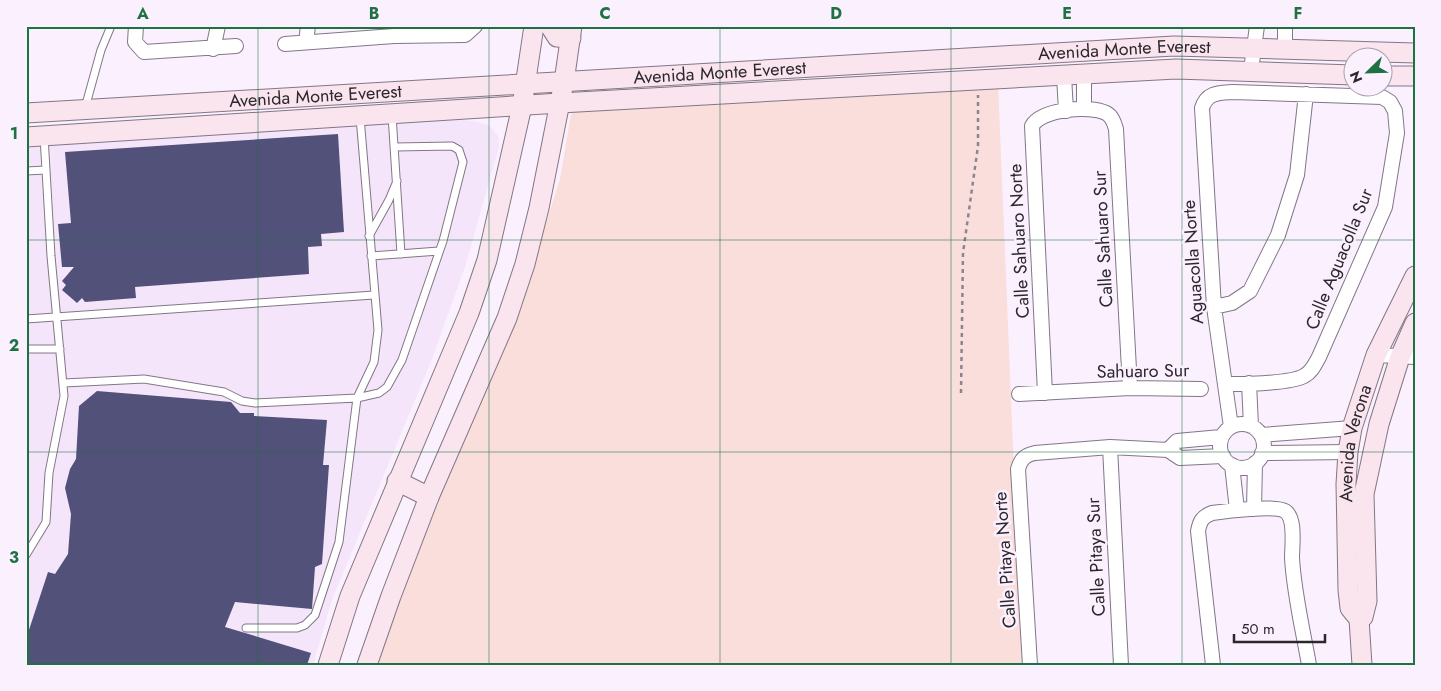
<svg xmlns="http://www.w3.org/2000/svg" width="1441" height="691" font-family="Jost,sans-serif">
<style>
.built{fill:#f5e5fb}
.green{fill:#fadedc}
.building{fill:#525179}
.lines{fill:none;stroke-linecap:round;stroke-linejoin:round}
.lane-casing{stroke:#827785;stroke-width:9}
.street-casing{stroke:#827785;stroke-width:16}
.secondary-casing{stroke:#827785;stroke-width:21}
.path{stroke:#8c858e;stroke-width:2.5;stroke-dasharray:4 4;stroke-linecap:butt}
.lane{stroke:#fff;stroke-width:7}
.street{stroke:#fff;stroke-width:14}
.secondary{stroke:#fae4ee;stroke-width:19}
.grid{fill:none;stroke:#1e7142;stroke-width:1;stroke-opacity:0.55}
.labels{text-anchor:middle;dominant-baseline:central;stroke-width:5;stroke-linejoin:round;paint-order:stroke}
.street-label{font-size:18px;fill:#2c272d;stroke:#fbf1fe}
.neatline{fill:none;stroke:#1e7142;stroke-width:2}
.grid-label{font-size:16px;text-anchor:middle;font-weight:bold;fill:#1e7142}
</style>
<rect width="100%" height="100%" fill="#fbf1fe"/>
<path class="built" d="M455,119L473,121L489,125L498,136L499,147L466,264L432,359L332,600L313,665H26V145Z"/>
<path class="green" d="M998,82L1022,665H377L398,600L438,497L477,411L526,285L560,179L572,108Z"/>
<path class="building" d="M338,134L344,232L321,234L322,246L308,247L309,274L135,287L136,298L85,302L82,298L77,303L62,290L66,285L62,281L74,267H62L58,224L71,223L65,152Z
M97,391L231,402L240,413H254V416L327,420L323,465H329L322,564L315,567L312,609L235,602L225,627L311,653L307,665H26V639L48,572L55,574L68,554L71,514L65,488L70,469L76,459L79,406Z"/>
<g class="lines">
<g class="lane-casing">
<path id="lane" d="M85,108L101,50L111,26
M392,115L401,254
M26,171L46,170
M369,236L389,200L397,181
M371,256L439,251
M26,319L374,295
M26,349H60
M64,383L144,379L224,392L242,401L255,403L357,398L339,542L315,615L305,625L297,628H246
M357,398L379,393L387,387L402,360L443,241L463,162L459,150L452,146L395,147
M357,398L374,362L378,330L360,117
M26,555L46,522L49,473L64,396L51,256L44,136"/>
</g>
<g class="street-casing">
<path id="street" d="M136,26L135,42L144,52L236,46
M306,42L308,26
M285,44L394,36L465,35L475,26
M213,49L218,26
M1285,49V26
M1251,70L1257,26
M1084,75V109
M1064,76L1066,111
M1214,307L1232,303L1250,291L1278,235L1297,175L1306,94
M1376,355L1415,357
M1249,383L1251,426
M1225,384C1244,384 1289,384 1304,376C1312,372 1315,364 1319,357L1385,207L1397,133L1395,111L1390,102L1382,97L1233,92C1219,93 1207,92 1202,108L1214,307L1231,427
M1045,393L1032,126C1041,109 1090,105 1106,113C1112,116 1114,122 1116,129L1130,388
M1019,394L1130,388L1201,389
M1220 446a22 22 0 1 1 44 0a22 22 0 1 1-44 0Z
M1261,435L1352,428
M1110,447L1121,665
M1168,450L1177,441L1221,437
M1262,453L1348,452
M1232,465L1237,510
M1254,509L1255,463
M1030,665L1018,469C1021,459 1025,455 1035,453L1110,447L1168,450L1180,458L1223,456
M1213,665L1198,531C1200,521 1202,517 1212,513C1226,511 1275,505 1285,511C1296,518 1292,546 1292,558C1294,594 1303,630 1309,665"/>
</g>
<g class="secondary-casing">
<g id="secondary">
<path d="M550,26L557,37L571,38"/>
<path d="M1384,76H1415"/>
<path id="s1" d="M26,113L1174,46L1415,53"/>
<path d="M26,137L560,103L1176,69L1354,75"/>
<path d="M397,481L429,497"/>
<path d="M1359,619L1363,617L1367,601L1364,494L1379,424L1400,357L1415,323"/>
<path d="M328,665L350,596L469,313L487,260L522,106L534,26"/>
<path d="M367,665L391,596L429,497L507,318L525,264L539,208L564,82L572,26"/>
<path id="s2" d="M1362,665L1359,619L1350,608L1348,590L1346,484L1348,452L1352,428L1376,355L1415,276"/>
</g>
</g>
<path class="path" d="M961,393L963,253L978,146V95"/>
<use href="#lane" class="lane"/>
<use href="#street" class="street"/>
<use href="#secondary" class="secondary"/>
</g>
<path class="grid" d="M258,26V665M489,26V665M720,26V665M951,26V665M1182,26V665M26,240H1415M26,452H1415"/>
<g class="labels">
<g class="street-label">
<text stroke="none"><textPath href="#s1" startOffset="1100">Avenida Monte Everest</textPath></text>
<text stroke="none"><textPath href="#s1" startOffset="695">Avenida Monte Everest</textPath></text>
<text stroke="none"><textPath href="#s1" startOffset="290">Avenida Monte Everest</textPath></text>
<text transform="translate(1103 239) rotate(-93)">Calle Sahuaro Sur</text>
<text transform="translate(1019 241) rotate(-93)">Calle Sahuaro Norte</text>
<text transform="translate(1339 259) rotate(-68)">Calle Aguacolla Sur</text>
<text transform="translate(1193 262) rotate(-94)">Aguacolla Norte</text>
<text transform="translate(1143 371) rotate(-1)">Sahuaro Sur</text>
<text stroke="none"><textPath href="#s2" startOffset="226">Avenida Verona</textPath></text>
<text transform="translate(1096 557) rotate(-93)">Calle Pitaya Sur</text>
<text transform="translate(1005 560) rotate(-94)">Calle Pitaya Norte</text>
</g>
</g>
<rect width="1441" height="691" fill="none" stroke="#fbf1fe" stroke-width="55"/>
<g transform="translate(1368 72) rotate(247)"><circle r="24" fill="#fbf1fe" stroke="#a8a0aa"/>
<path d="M0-4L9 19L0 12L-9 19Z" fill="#1e7142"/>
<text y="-8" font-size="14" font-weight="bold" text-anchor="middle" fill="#2c272d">N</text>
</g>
<path d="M1234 634v8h91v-8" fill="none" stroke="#2c272d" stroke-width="2.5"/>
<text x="1241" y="634" font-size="15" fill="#2c272d" stroke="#fbf1fe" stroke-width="4" paint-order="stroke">50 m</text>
<rect x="28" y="28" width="1386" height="636" class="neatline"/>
<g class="grid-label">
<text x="143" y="19">A</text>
<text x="374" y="19">B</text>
<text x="605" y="19">C</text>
<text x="836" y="19">D</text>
<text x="1067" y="19">E</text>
<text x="1298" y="19">F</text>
<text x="14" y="139">1</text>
<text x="14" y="351">2</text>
<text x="14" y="563">3</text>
</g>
</svg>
